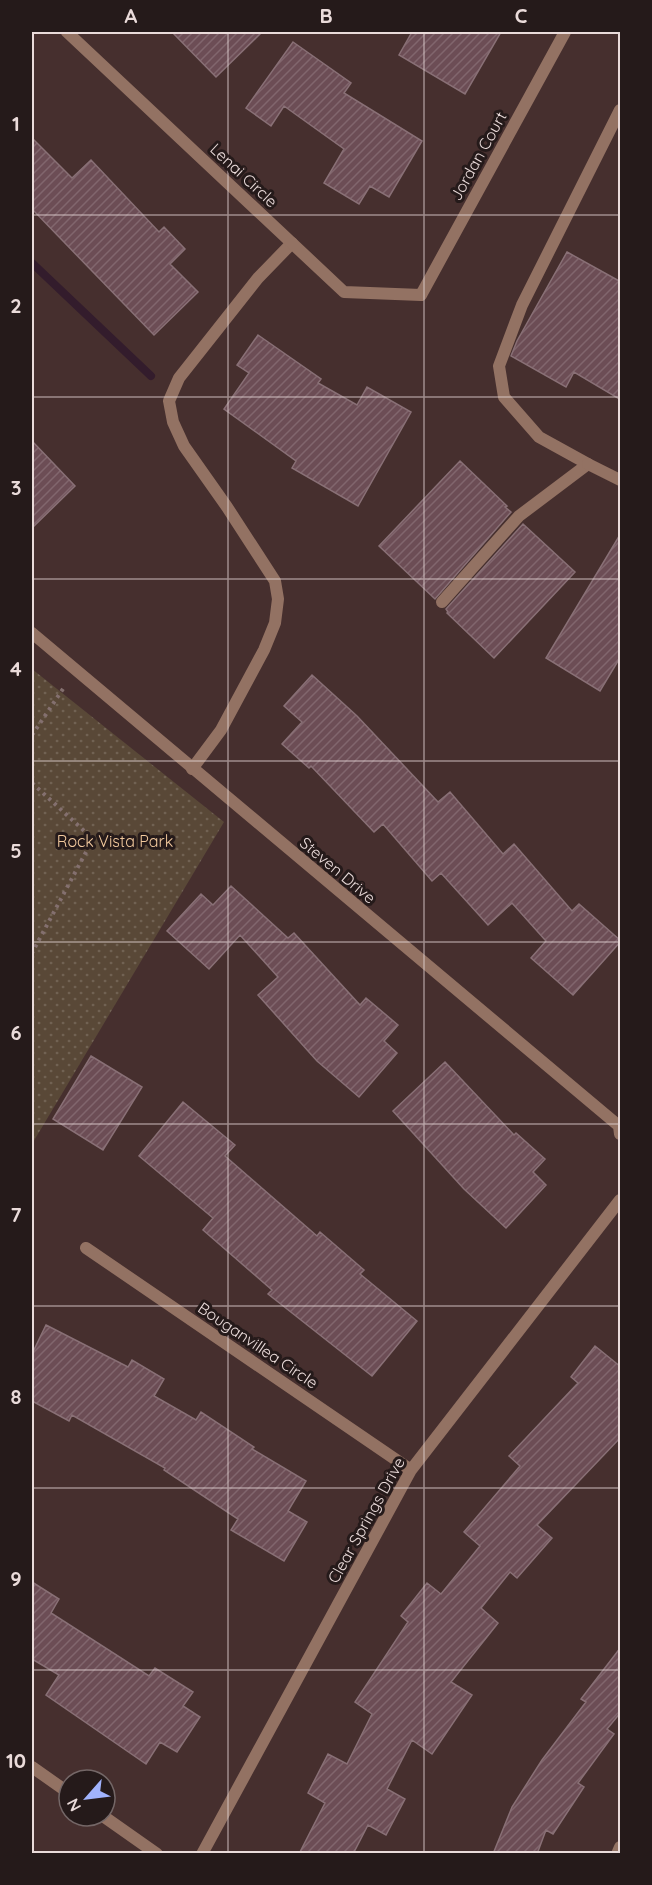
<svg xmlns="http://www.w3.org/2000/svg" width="652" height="1885" font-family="Quicksand,sans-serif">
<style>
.grass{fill:url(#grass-dots)}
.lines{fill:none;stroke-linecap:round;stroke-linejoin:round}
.stream{stroke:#331c2c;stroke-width:8}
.building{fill:url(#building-hatch);stroke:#897076;stroke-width:1.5}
.path{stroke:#84706f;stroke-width:4;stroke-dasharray:3 4.5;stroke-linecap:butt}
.lane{stroke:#937263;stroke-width:12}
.street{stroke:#937263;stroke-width:12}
.grid{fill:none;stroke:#eadbda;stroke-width:1.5;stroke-opacity:0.55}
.labels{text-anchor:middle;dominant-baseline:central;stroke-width:6;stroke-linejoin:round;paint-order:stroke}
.street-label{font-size:16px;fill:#eadbda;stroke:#251a1a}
.park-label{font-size:16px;fill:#f3ca9e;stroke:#251a1a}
.neatline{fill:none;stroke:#eadbda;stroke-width:2}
.grid-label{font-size:20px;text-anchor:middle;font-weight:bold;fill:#eadbda}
</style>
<defs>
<pattern id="grass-dots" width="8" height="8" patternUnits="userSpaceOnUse" patternTransform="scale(1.5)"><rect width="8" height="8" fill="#594837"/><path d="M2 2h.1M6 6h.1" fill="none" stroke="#716253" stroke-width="1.8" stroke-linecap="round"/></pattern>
<pattern id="building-hatch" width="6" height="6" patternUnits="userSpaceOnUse" patternTransform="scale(1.5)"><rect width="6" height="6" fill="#6c4d55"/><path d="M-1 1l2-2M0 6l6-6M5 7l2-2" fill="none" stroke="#81666d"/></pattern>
</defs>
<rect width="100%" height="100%" fill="#462f2e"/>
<path class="grass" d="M32,669L224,822L32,1144Z"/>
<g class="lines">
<path class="stream" d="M32,263L151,376"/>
</g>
<path class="building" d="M172,32H262L216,77Z
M412,32H501L465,94L399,55Z
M293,42L351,83L344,93L422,141L389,197L370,186L359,204L324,183L344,149L284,106L271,126L246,108Z
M32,138L72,178L91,160L159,232L164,227L185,249L170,264L198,292L154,335L32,209Z
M567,252L621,282V400L574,372L566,387L511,356L517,341Z
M258,335L321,379L318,383L357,405L367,387L411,412L358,506L292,468L296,461L224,409L249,373L237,365Z
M32,441L75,486L32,528Z
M460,461L507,506L505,507L511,512L435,599L379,546Z
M523,524L575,572L494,658L447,613L448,612L446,609Z
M621,533V656L600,691L546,658Z
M312,675L357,716L438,802L450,792L503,854L514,844L572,911L579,904L621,941L573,995L531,958L546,941L512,903L488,925L441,873L432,881L383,824L374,832L311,766L309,768L282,744L302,722L284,706Z
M231,886L288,938L294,933L360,1005L366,998L398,1025L384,1041L397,1053L359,1097L317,1061L258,995L278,977L240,935L209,969L167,931L201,894L213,905Z
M91,1056L142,1087L103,1150L53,1119Z
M445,1062L514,1135L516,1133L545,1159L533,1172L546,1185L506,1228L464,1189L393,1111Z
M183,1102L235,1145L225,1156L317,1236L320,1232L364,1270L360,1274L417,1321L372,1376L268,1294L272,1290L203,1230L213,1218L139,1156Z
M46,1325L128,1367L132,1360L164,1379L154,1396L196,1420L201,1412L254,1447L252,1449L306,1481L288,1511L307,1522L284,1561L231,1530L238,1519L164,1470L165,1468L72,1415L69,1421L32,1401V1354Z
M595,1346L621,1367V1437L537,1525L552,1538L517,1578L510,1572L481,1608L498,1623L451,1682L472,1695L432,1754L412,1740L387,1789L405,1799L386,1835L368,1825L353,1854H299L325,1803L308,1793L328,1754L347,1764L372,1714L355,1702L408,1622L401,1616L427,1583L441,1594L480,1546L464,1532L520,1466L509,1456L578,1383L571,1377Z
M32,1582L59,1599L51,1613L149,1676L155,1668L193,1692L183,1706L200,1717L177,1752L160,1742L146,1764L46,1695L59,1675L32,1659Z
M621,1647V1712L607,1729L614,1734L578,1783L584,1787L553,1834L546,1830L537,1854H493L512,1807L542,1760L586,1702L581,1699Z"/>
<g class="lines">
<path class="path" d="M32,735L65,686
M32,783L93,839L32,953"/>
<path class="lane" d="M442,602L519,516L588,464L539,437L504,397L499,366L522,305L620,110
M192,769L221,730L264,650L275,623L278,599L275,581L227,507L184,446L173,422L169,401L179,378L258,278L292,243"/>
<path class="street" d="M67,32L344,292L421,295L565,32
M588,464L620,480
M32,633L619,1126L620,1134
M86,1248L411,1470
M32,1767L69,1793
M103,1816L157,1854
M202,1854L411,1470L620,1200
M617,1854L620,1847"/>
</g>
<path class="grid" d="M228,32V1854M424,32V1854M32,215H620M32,397H620M32,579H620M32,761H620M32,942H620M32,1124H620M32,1306H620M32,1488H620M32,1670H620"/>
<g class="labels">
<g class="street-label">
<text transform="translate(478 156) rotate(-61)">Jordan Court</text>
<text transform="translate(244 175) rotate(43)">Lenai Circle</text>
<text transform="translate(338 870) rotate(40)">Steven Drive</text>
<text transform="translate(258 1345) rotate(34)">Bouganvillea Circle</text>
<text transform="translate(366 1520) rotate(-61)">Clear Springs Drive</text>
</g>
<g class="park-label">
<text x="115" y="841">Rock Vista Park</text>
</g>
</g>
<rect width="652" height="1885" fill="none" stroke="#251a1a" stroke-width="66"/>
<g transform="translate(87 1798) rotate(242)"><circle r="28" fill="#251a1a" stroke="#746767" stroke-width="1.5"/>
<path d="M0-4.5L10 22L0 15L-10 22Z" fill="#a1b3fd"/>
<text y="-9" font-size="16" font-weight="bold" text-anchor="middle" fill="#eadbda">N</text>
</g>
<rect x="33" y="33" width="586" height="1819" class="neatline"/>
<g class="grid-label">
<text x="131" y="23">A</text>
<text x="326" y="23">B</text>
<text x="521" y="23">C</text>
<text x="16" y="131">1</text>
<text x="16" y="313">2</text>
<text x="16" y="495">3</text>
<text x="16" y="676">4</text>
<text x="16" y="858">5</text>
<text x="16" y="1040">6</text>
<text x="16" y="1222">7</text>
<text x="16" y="1404">8</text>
<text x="16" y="1586">9</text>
<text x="16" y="1768">10</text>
</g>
</svg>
